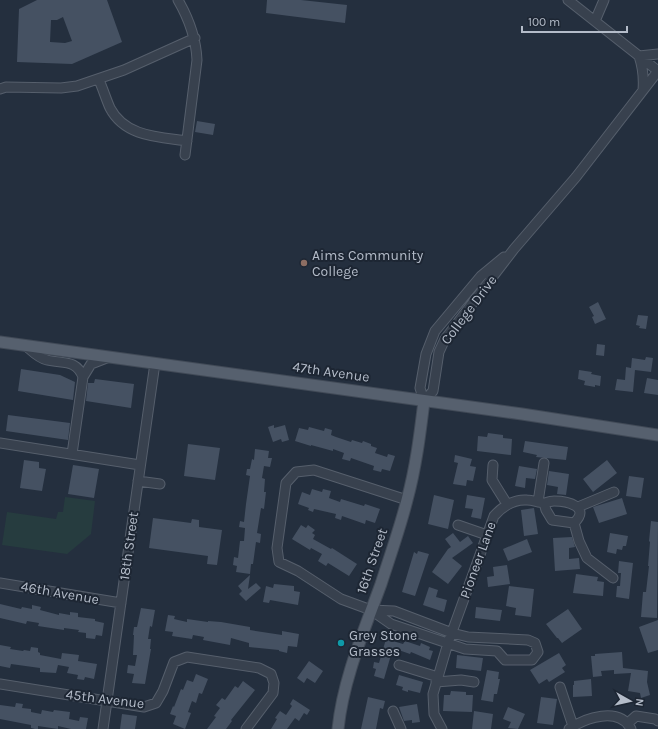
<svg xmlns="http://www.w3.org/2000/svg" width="658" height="729" font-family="Karla,sans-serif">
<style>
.green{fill:#263c3f}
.building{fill:#455162;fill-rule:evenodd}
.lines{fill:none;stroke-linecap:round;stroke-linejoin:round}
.minor-casing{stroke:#565f6c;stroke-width:11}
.major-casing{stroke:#414a57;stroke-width:13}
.minor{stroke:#38414e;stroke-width:9}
.major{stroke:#56606e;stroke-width:11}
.education-dot{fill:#8d6e63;stroke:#1d2633;stroke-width:1.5}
.culture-dot{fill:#0f9aa8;stroke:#1d2633;stroke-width:1.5}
.labels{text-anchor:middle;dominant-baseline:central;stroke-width:4;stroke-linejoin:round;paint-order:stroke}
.poi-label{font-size:14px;fill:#b4bcc9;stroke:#1d2633;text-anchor:start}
.street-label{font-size:14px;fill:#b4bcc9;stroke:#1d2633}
</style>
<rect width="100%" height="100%" fill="#242f3e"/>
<path class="green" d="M65,497L95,501L91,534L67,554L2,545L7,512L56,519L58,512H63Z"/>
<path class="building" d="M37,0H107L122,42L72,64L17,62L19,9ZM63,17L72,41L65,43L50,42L51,20H57Z
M267,0H301L347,5L345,23L266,13Z
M197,121L215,124L213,135L195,132Z
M598,302L606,319L595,324L592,317L594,316L589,307Z
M638,315L648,316L646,329L639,328L640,326L636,325Z
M597,344L605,345L604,356L596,355Z
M646,357L653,358L651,372L635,370L633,392L615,390L617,379L625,380L626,367L631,368L632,358L645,360Z
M21,369L60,375L75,382L73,400L18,391Z
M579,370L592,372L591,374L601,376L600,386L595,385V387L584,385L585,381L578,379Z
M647,378L658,380V395L644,393Z
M95,379L134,384L131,408L86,401L88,383H94Z
M8,415L70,423L68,440L6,431Z
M274,425V428L285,425L289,440L282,442L281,439L273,442L268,427Z
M309,427L324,431L325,428L332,430L331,435L336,437L351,442L352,440L362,443L363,441L371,444V446L377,448L375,453L387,457L388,454L395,456L390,471L382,469L381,472L373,470L374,466L351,458L350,461L342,459L344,453L333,449V451L311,445V446L295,441L299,428L308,430Z
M488,433L503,435V438L512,439L511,455L477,451L478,436L487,437Z
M525,441L568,447L566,460L536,457L537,455L523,452Z
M188,444L220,448L215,480L184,476Z
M255,449L269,451L268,458H272L270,467L264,466L262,478L265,479L264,492H266L264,509L261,508L257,533L261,534L260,543L256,542L253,564H251L250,574L236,572L237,566L233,565L234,557L238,558L240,541H244L245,528L239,527L240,521L244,522L246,504L250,476L246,475L247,469H250L252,459L254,460Z
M455,455L472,459L470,466L476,467L473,481L467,480L466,486L453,484L458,463L454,462Z
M24,460L39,462V468L46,469L42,491L20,488Z
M607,460L617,473L593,492L583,479Z
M73,465L99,469L94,498L68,494Z
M519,466L537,469L535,479L526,478L525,488L515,486Z
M549,471L569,474L566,495L557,494L558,487L547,485Z
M629,476L644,478L641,498L626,496Z
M312,489L322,492L323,489L331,491L329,498L340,502L341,499L364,506L365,504L380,509L375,523L366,520L365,524L342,516L341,520L335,518L336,514L314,509L313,512L308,510L309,508L298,504L302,492L310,495Z
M434,495L454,500L448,529L428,524Z
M467,495L485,498L481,519L471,517L473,509L465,508Z
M622,498L627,514L599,523L593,507Z
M534,508L538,534L524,536L521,510Z
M153,518L191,523L192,519L199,520V527L222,530L217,565L207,564L208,556L149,548Z
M651,521L658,522L657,618L641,617L643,592H646L649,566H648L650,542L649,541Z
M301,525L306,528L308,525L315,530L312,533L315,535L313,539L331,549L332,548L357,564L349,576L328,563L326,566L318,561L322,554L311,548L310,550L292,539Z
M453,533L460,542L468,536L473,543L452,558L462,566L448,584L432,572L448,549L451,547L445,539Z
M610,533L628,536L626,546H623L622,550L617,549L616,554L607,552Z
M572,537L575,547L569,548V559L579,558L580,569L555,571L553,538Z
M527,539L532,552L508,561L503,549Z
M418,551L429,554L415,596L402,592L414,552L417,554Z
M619,561L633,563L629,599L616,597L617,586H620L621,573H618Z
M507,565L510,584L488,587L487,577L494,576L493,567Z
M576,574L598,577L597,581L604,582L603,596L573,593Z
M250,575L248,589L256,583L261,588L246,601L239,594L242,591L238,586Z
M274,584L294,586V591L300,592L298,605L270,600L269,603L263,602L266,586L273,588Z
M509,586L534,589L531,617L515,615L516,608L506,606Z
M429,587L438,590L436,597L447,600L444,612L423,605Z
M0,604L21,609L22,607L32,609V605L41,607L40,610L59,615V613L70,615V612L78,613V617L95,619V621L104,623L102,636L96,635L95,639L86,638V633L78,632L79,630L64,628V630L38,626L39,623L27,621L26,624L0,618Z
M476,607L502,610L500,621L475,618Z
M141,608L155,610L152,627L150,626L148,639H151L150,649H151L145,684L132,683L134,674L127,673L128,665L135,666L137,655H133L134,635H133L134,627H137Z
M568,609L582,629L562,643L558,638H557L546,624Z
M168,615L175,616L174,619L187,622V619L208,622V621L221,622L250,627V630L282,635V631L299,634L297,647L288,646L287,653L279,651V650L249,647V643L231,638L230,645L203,640L204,637L193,635L192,639L172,636L173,632L165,631Z
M658,620V650L648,653L639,627Z
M386,639L403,644L405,641L420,646L421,643L430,647L429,650L433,651L430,660L411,652L410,654L393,648L384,679L374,676L376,669L373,668L374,662L379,663Z
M0,645L11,647L10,649L23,651L24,650L30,651L31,647L38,648V652L40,653V655L61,659L62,653L79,655L78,661L97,664L94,679L85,677L84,680L77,679L78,675L67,673L69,667L58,665L56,673L40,672V668L11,664L10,668L0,666Z
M622,652L623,668L648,671L647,682L650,695L641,698L640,693L628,691L631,673L614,674V670L601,671L602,676L593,677L591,656H595V654Z
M559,653L566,665L562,668L565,672L549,682L547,679L539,684L530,670Z
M457,655L483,658L481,671L456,668Z
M309,661L323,671L315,683L307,678L304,683L297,678Z
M487,670L499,672L498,679H500L497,694H494L493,702L481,700Z
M196,674L208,679L202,694L199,693L196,703L192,701L188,712L191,713L185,729L173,724L176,716L170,714L173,706L174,707L181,689L183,690L187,680L193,682Z
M399,675L423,682L420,693L408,690V692L402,690L403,687L396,685Z
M591,679L592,696L573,697V685H574V681Z
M243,681L255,690L231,720L232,721L226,729H207L216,717L214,716L220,708L216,705L222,698L225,700L235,686L238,688Z
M451,691L466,692V695H473L472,712L443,711L444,695H450Z
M368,697L385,701L383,709L380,708L376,729H361Z
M541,697L557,699L553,725L537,723Z
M293,699L310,710L307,715L304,713L299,721L295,718L287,729H271L277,719L275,718L280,711L286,715L292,706L290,704Z
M16,703L23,704L22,708L31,709V712L41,714L42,710L53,712L54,710L70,712L69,719L79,721L80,717L88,718L86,729H71L58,726V729L38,726V729H35L31,728V725L0,719V705L15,707Z
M417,704L420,722L412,723V720L404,721L399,707Z
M508,707L525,714L518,729L508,728L511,722L503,719Z
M474,711L493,714L491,729H472Z
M122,714L137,716L135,729H120Z"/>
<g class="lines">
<g class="minor-casing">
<path id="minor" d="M178,0C189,19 196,37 197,60L185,155
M568,0L658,71
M595,21L604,0
M99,80C103,89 106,99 110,108C125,137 159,137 187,141
M0,89L6,87L61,88L77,86L124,70L195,38
M643,90C644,78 643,68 639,56L658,54
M26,346C32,351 38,358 47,360C63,364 76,359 83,377
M424,401L433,391L439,352L445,339L514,249L576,177L658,71
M424,401L420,388L426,354L435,331L481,276L504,257
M0,443L140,465
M72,454L83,377L91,364L109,357
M493,465L492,480L507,504
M138,481L160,484
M538,502L544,463
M578,507L614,492
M574,523L579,541L587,558L613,578
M458,525L487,535
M0,583L121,603
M371,610L391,624L465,649L497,651L505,660H532L538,652L535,643L528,640L468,637L452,633L394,611L371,610L341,599L298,571L279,562L277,548L286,483L296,472L314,470L407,500
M399,665L438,677
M436,682L461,680L474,682
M0,684L144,707L156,703L163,691L174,662L187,657L259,668L271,674L274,683L273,693L246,729
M560,687L573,726
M393,711L401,729
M628,723L636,716L655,719L658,721
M103,729L155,363
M442,729L434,714L433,694L448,643L494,516C503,506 514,499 527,500C533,500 539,503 545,503C548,502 551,501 554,501C568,501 591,507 574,523L552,520L546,510L544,503
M569,729C585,718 619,706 631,729"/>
</g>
<g class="major-casing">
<path id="major" d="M0,342L522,414L658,435
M338,729C343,679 364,631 381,584C390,556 400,528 407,500C416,467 420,434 424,401"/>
</g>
<use href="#minor" class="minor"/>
<use href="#major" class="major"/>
</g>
<circle class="education-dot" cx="304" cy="263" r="4"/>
<circle class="culture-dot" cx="341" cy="643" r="4"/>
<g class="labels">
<g class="poi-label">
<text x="312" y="255">Aims Community<tspan x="312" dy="16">College</tspan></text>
<text x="349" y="635">Grey Stone<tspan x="349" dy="16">Grasses</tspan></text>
</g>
<g class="street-label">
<text transform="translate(469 310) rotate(-53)">College Drive</text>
<text transform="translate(331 372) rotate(8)">47th Avenue</text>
<text transform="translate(129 546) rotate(-82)">18th Street</text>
<text transform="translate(478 560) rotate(-70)">Pioneer Lane</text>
<text transform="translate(372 561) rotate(-71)">16th Street</text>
<text transform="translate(60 593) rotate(10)">46th Avenue</text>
<text transform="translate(105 699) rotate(7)">45th Avenue</text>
</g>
</g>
<g transform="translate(630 701) rotate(98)" stroke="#1d2633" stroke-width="3" paint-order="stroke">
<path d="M0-3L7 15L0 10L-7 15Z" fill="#b4bcc9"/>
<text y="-6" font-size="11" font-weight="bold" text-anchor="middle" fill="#b4bcc9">N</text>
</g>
<path d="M522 26v6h105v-6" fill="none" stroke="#b4bcc9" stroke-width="2"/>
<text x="528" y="26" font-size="12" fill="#b4bcc9" stroke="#1d2633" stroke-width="3" paint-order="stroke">100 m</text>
</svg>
